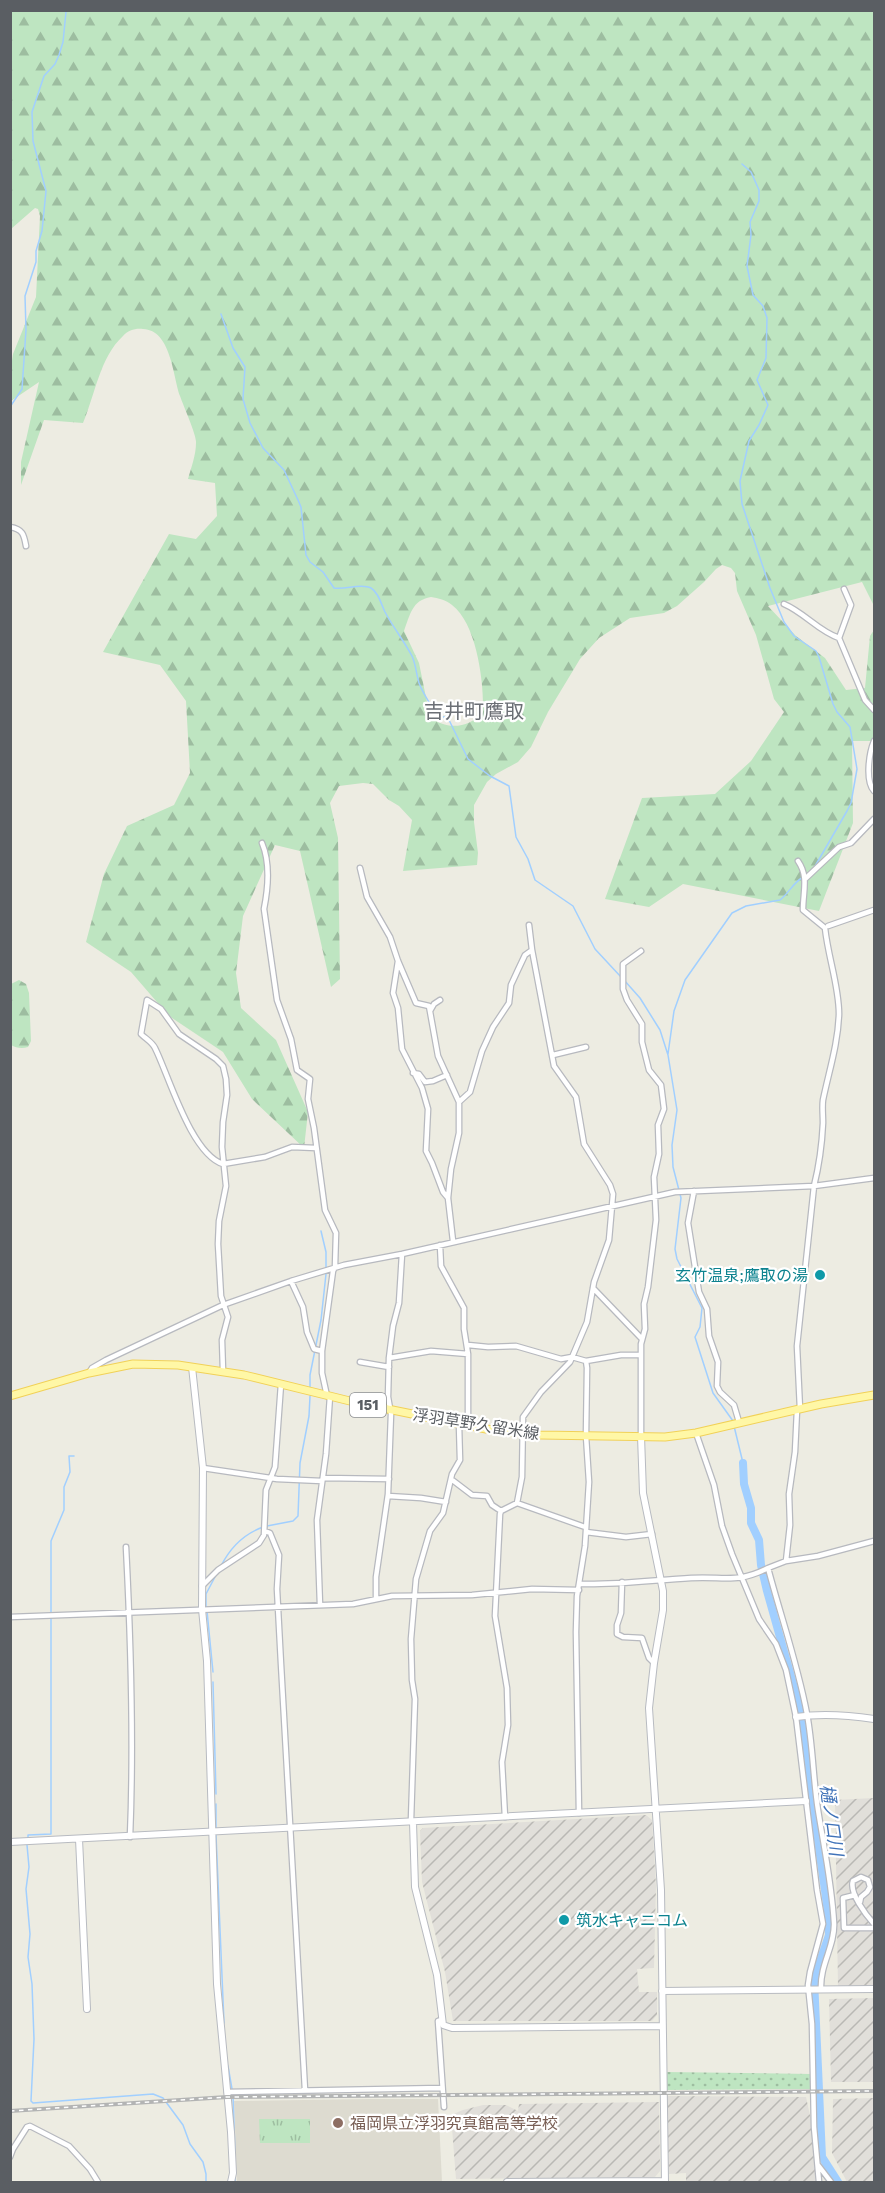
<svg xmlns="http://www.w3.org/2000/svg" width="885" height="2193" font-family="'Work Sans','Noto Sans JP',sans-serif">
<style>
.industrial{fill:url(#industrial-furrows)}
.education{fill:#dddbd0}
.grass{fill:url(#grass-tufts)}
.forest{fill:url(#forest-firs);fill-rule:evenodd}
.park{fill:url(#park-dots)}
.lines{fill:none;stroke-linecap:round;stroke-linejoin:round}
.stream{stroke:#a1cfff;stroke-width:1.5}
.river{stroke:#a1cfff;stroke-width:8}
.street-casing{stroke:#b7b9bf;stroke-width:7}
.secondary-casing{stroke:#b8bbc1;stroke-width:8}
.primary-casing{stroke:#f1d158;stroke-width:9}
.street{stroke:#fff;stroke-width:4.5}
.secondary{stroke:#fff;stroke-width:6}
.primary{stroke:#fff7a6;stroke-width:7}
.rail-casing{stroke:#b3b4b4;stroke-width:4}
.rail{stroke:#fff;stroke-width:1.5;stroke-dasharray:4.5;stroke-linecap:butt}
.culture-dot{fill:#0f9aa8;stroke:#fff;stroke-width:2}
.education-dot{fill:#8d6e63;stroke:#fff;stroke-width:2}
.labels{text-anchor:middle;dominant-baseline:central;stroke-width:4.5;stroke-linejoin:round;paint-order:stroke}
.shield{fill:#fff;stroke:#8c8e92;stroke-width:1.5}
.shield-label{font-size:15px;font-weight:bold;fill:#5a5e63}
.culture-label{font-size:16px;fill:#0d838f;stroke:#fff;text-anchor:end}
.street-label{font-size:16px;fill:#5a5e63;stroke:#fff}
.education-label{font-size:16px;fill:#785e54;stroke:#fff;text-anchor:start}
.water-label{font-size:18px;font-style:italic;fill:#4073b9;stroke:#fff}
.quarter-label{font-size:20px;fill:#6b6f75;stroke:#fff}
</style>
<defs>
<pattern id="industrial-furrows" width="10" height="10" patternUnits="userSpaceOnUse" patternTransform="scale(1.5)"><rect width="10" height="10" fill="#e1dfda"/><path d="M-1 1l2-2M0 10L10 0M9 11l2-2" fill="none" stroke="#b9b8b4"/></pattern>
<pattern id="grass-tufts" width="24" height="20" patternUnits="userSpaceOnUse" patternTransform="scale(1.5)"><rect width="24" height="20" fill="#bee5c1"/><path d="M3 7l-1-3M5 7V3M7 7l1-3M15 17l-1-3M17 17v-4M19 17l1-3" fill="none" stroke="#9dbda0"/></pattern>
<pattern id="forest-firs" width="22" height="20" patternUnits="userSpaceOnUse" patternTransform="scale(1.5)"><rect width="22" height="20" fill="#bee5c1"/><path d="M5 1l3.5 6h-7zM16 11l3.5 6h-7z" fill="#9dbda0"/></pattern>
<pattern id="park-dots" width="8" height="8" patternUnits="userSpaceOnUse" patternTransform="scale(1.5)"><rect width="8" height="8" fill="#bee5c1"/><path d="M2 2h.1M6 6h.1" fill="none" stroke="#9dbda0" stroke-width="1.8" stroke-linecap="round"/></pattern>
</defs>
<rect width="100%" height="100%" fill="#edece2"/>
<path class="industrial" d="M874,1798V1987H838L835,1800Z
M646,1815L652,1820L656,1886L654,1968L637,1969L639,1992H657V2015L652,2021H453L445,1972L422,1882L420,1831L423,1828Z
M874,1998V2082H831L829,1999Z
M666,2096L806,2097L811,2120L816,2182H686V2173L669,2174Z
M874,2098V2182H847L832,2153L833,2099Z
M659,2102L660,2171L655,2177L456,2179L451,2115L463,2110L483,2105H506L518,2111L519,2104Z"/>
<path class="education" d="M370,2099H438L442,2182H237L234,2101Z"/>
<path class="grass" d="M259,2119H310V2143H260Z"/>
<path class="forest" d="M11,11H874V606L862,582L768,606L796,636L825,658L846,690L865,688L870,636L874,630V741H852L853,823L819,911L683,884L649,907L605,899L642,798L715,794L751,761L784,712L774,699L756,635L737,591L735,573L731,568L722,565L716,569L704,582L677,606L664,613L630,618L599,638L580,659L548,712L531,747L518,762L496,774L487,782L474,805V822L478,853L477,865L403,871L412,820L399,806L389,800L373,784L363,783L339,786L330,803L338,838L340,979L331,987L300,851L275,845L243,916L236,973L241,1008L276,1040L308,1112L304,1148L252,1099L223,1052L169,1016L131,972L86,942L104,874L127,826L174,805L190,773L186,701L160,665L103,652L169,534L196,539L217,516L215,483L188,479C191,468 196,455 196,443C197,436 183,405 180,396C173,376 171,330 143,329C136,328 128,330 123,336C100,357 95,395 83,423L44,420L21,485V462L39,382L11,401V367L13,354L36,297L40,216L38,209L35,208L11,229ZM431,597C438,598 446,600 452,605C477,624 484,683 483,712C468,729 446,730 430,717L419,663L404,631C410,615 412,600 431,597Z
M19,980L26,984L29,993L31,1041L28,1047C22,1049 16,1048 11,1045V984Z"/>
<path class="park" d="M665,2072L812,2074V2089L665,2090Z"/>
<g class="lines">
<path class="stream" d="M742,164L751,172L759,190V201L750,222L751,235L747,266L753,295L763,306L767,318L766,358L757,380L768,405L759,425L749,441L740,481L742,504L770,588L784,622L794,636L816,651L819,657L833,704L837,712L850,727L857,769L851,803L847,811L814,868
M221,314L233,348L245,367L243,399L250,423L263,448L284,470L298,500L301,507L306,555L310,562L323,572L334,588C345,590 361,583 371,588C379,593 381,604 385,612C393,627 404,641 412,656C416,665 416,673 419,683C423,694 431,705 437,715L447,718L450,722L468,759L490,776L509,786L516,837L528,859L535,880L573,906L595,949L621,977
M10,407L22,389L26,330L25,296L36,262V251L42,231L46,191L33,141L32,112L44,76L55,64L59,55L63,42L66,12
M624,980L640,998L660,1030L668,1055L677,1110L672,1145L673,1167L681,1198L675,1249L677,1259L702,1308L700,1327L695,1337L713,1393L733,1421
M668,1054L674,1011L685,980L732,913L746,906L780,900C789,893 792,884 803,877
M321,1231L326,1252V1269
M310,1387V1375L321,1320L326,1274
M734,1426L743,1463
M267,1526L293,1521L298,1516L300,1463L309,1416L310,1396
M221,1566C230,1548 244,1534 263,1527
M206,1607V1594L216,1575
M207,1611L213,1672
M213,1682L216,1794
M216,1804V1828
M216,1835L224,2023
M28,1838V1835L51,1834V1541L64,1510V1487L70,1472L69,1456H74
M27,1845L29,1867L26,1889L30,1934L28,1957L32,1984L34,2039L31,2101L33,2103L153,2094L163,2098L183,2125L190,2144L203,2162L206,2174V2182
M228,2066L232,2089
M233,2095L235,2154
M235,2181V2174"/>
<path class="river" d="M743,1463L744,1484L751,1508V1523L759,1540L761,1565L767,1591L799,1705L828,1912L829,1935L814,1979L822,2157L838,2182"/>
<g class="street-casing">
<path id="street" d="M10,527C23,529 24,535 26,546
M784,604C805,613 818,631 839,638L865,700L874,710
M839,638L851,605L844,589
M874,741C869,753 865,781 874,791
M262,843C270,862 268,889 264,909L277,1000L291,1039L297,1070L310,1079L308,1099L314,1128L325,1210L336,1233L335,1267L333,1271L322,1351V1373L327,1396
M798,861C809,877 803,891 803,910L825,928C828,957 839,986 839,1014C838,1044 829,1071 823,1100C822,1107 823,1115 823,1123C822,1144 819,1166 814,1186L797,1346L800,1409
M360,868L367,897L390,937L398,961L416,1003L429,1006L438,1056L459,1102V1133L451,1169L448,1198L453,1241
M805,879L839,847L851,843L874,819
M828,926L874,910
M398,961L393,993L398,1008L402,1049L422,1088L428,1109L426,1151L432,1163L443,1192L448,1198
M430,1011L434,1004L440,1000
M553,1055L586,1047
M413,1073L419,1074L425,1082L433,1081L447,1075
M459,1102L470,1092L482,1051L493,1027L509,1003L511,985L517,972L525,955L532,950
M694,1191L688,1223L699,1292L707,1309L709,1336L718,1362L717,1386L720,1392L734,1405L739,1422
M440,1245L441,1266L464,1308V1329L468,1354V1426
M291,1281L303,1307L307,1332L314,1349L322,1351
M593,1288L642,1339
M468,1345L488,1347L516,1346L561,1359L572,1357L586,1361L587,1368L586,1436L589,1482L585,1546L577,1596L576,1632L579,1813
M389,1358L431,1351L468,1354
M586,1361L621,1355H641
M360,1362L389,1367
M223,1371L222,1340L228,1317L221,1296L218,1244L219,1221L226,1186L222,1147L223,1122L227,1095L226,1079L223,1066L216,1059L179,1034L161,1009L147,1000L141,1034C146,1039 152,1042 155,1048C169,1076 191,1154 223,1164L265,1157L292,1147L316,1148
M89,1373L92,1368L106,1360L223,1305L291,1281L344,1265L402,1254L675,1192L814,1186L874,1178
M696,1433L714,1485L722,1526L732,1554L759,1619L776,1644L786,1670L796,1717L817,1890L823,1924L810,1972L808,1985L812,2024L814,2127L819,2182
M641,1436V1344L645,1329L644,1304L648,1287L656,1220L654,1177L659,1154L658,1125L664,1109L661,1085L649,1070L642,1042V1024L627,1000L623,989V964L641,951
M203,1468L277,1479L322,1481
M323,1478L389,1479
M451,1479L472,1495L487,1496L492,1505L501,1511
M388,1496L421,1498L446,1502
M517,1503L585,1527
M265,1531L270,1533L279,1555L277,1589L281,1664L305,2090
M586,1532L626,1537L652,1534
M126,1547C131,1644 134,1741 130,1837
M786,1561L790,1525L789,1494L795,1452L797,1410
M622,1582L621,1613L617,1625V1634L623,1637L642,1638L649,1658L654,1663
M580,1584C617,1585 655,1580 691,1578C724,1576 737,1584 768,1568
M202,1586L218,1570L259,1543L264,1535L266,1490L275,1467L281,1384
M376,1599V1577L388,1494L391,1414L388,1397L389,1358L393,1326L399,1303L402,1254
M320,1605L317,1520L326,1454L330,1396
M10,1617L353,1604L392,1596L472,1595L532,1589L579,1590
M505,1817L502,1762L508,1725L507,1688L495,1616L500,1514L501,1511L517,1503L522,1477L523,1417L541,1392L570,1362L587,1322L594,1282L609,1240L613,1194L610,1185L584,1144L576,1097L554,1066L532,950L529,925
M413,1822L411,1820L415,1699L412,1680L411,1639L416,1579L430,1531L443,1513L452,1474L460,1460L459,1425
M855,1895L843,1898L844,1928H874
M860,1902L861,1897L867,1892L870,1887L868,1880L861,1877L853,1881C849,1893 866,1915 874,1924
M821,1989C820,1964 835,1946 834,1923C832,1885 824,1847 818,1810C813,1778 813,1746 807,1714C798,1665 781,1617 768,1568L786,1561L818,1556L874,1541
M442,2020L438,2021L444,2107
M227,2092L442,2088
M10,2157L13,2149L27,2127L30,2126L69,2146L90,2169L98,2182
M818,2165L831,2182"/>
</g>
<g class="secondary-casing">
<path id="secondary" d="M192,1367L203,1468L202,1609L207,1661L217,1984L231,2132L233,2173L231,2182
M641,1436L643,1493L663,1591V1610L654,1663L649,1708L661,1890L665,2182
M796,1717C822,1713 848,1715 874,1719
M413,1822L415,1887L437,1975L443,2025L452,2028L662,2026
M79,1839L87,2009
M10,1842L806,1801
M662,1991L874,1989
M507,2182L665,2181"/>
</g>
<g class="primary-casing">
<path id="primary" d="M10,1396L89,1373L133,1364L178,1365L244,1375L358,1403L486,1429L540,1435L665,1437L696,1433L821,1404L874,1395"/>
</g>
<use href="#street" class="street"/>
<use href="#secondary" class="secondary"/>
<use href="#primary" class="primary"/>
<g class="rail-casing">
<path id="rail" d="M10,2111L227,2097L874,2091"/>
</g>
<use href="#rail" class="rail"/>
</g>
<g class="culture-dot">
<circle cx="820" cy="1275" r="6"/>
<circle cx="564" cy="1920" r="6"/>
</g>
<circle class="education-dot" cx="338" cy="2123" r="6"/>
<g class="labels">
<rect class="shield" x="350" y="1393" width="36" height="24" rx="4.5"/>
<g class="shield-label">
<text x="368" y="1405">151</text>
</g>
<g class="culture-label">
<text x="808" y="1275">玄竹温泉;鷹取の湯</text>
<text x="576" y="1920" text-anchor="start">筑水キャニコム</text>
</g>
<g class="street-label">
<text transform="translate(476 1424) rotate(9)">浮羽草野久留米線</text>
</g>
<g class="education-label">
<text x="350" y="2123">福岡県立浮羽究真館高等学校</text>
</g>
<g class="water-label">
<text transform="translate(832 1820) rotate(82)">樋ノ口川</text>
</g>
<g class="quarter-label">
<text x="474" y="711">吉井町鷹取</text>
</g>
</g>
<rect width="885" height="2193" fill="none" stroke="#5a5e63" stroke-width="24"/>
</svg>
